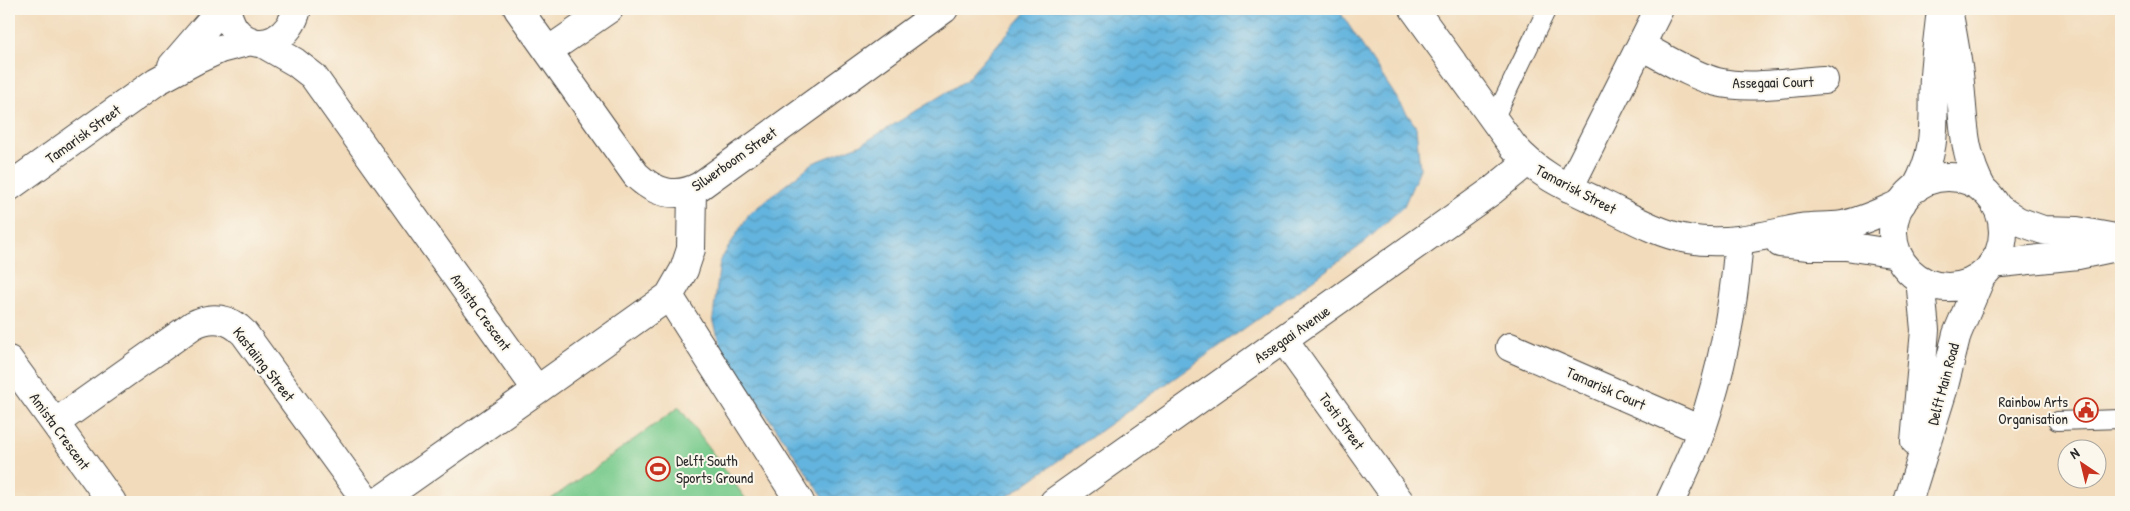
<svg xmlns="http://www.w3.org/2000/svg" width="2130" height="511" font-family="'Patrick Hand',sans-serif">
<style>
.pitch{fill:#79cb8d;stroke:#527b5c}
.water{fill:url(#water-waves);stroke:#477084}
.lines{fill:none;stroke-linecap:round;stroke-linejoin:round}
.service-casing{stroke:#494541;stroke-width:20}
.minor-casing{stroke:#494541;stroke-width:30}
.tertiary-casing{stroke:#494541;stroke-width:30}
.service{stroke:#fff;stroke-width:18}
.minor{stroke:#fff;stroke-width:28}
.tertiary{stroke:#fff;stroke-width:28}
.labels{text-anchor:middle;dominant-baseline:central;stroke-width:4;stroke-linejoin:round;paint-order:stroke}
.street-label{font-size:15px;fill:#2b2b2b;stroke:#fbf7ec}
.poi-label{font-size:15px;fill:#2b2b2b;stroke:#fbf7ec;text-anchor:end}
</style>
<defs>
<pattern id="water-waves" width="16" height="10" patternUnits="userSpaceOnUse" patternTransform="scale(1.25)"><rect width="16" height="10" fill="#63b4de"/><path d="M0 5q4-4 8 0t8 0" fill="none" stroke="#5293b4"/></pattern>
</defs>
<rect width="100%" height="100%" fill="#fbf7ec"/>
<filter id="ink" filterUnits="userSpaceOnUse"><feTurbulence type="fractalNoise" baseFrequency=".02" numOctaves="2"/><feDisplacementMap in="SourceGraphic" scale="10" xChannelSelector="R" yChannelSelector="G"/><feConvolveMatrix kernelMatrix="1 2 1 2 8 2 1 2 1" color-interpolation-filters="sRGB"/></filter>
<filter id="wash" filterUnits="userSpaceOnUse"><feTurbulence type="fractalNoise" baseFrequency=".0096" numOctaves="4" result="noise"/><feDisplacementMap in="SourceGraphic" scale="20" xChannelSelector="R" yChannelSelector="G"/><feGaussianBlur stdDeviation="1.12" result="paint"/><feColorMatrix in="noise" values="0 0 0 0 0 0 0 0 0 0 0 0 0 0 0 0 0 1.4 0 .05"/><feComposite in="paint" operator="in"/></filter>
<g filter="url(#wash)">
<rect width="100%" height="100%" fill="#f2dbbb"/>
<path class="pitch" d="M679,407L748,502H547Z"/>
<path class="water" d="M1029,9H1338L1416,127L1420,169L1404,206L1359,247L1000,502H827L721,349L713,318L720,261L749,214L813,163L862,144L965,81Z"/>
</g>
<g filter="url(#ink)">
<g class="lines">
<g class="service-casing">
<path id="service" d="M1494,119L1547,9
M2057,421L2121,419"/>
</g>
<g class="minor-casing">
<path id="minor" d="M226,9C229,18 231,27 238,33C262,56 291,36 297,9
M518,9L636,175C655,193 676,199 700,186L944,9
M1414,9L1513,146C1540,176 1565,186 1601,203C1628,216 1658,234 1688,239C1726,246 1763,236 1800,228C1814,226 1828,227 1842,225C1862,222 1883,211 1902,203
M262,43L295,62L313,76L537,390L378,502
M1641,46C1665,58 1691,75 1717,82C1749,90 1791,82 1824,80
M548,51L609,9
M172,66L221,9
M9,187L157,81L198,59L220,49L251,41
M1569,188L1659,9
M1998,208L2018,221L2043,230L2077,231L2121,239
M1780,243L1809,246H1846L1897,254
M1992,264L2078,255L2121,246
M669,296L800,502
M1284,340L1400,502
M1510,347L1701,430
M9,360L112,502
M537,390L669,296L684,270L691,249L692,190
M55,423L193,325C212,315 229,318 244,333L367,502
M1054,502L1493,190L1527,162
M1670,502C1681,478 1694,453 1702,428C1723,367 1734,305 1739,240"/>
</g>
<g class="tertiary-casing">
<path id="tertiary" d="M1948,9C1952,30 1956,52 1959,74C1964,115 1961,152 1983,190
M1893 232a55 55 0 1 1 110 0a55 55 0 1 1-110 0Z
M1916,188C1939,147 1932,120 1934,76C1935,57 1938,37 1940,18
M1915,441L1925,330L1920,279
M1908,502L1943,390L1957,334L1982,275"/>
</g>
<use href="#service" class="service"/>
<use href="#minor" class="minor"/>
<use href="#tertiary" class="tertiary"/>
</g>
</g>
<defs>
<g id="civic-ring" transform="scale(1.25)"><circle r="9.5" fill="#fbf7ec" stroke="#c8321e" stroke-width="1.5"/><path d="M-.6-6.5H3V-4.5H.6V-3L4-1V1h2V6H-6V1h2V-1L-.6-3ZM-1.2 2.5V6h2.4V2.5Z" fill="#c8321e"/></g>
<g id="stadium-ring" transform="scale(1.25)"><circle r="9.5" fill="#fbf7ec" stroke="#c8321e" stroke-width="1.5"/><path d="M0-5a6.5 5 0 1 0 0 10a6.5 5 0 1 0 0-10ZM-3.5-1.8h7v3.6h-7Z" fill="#c8321e"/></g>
</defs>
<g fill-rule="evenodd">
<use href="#civic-ring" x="2086" y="410"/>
<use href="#stadium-ring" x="658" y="469"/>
</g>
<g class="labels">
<g class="street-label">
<text transform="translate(1773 82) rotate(-1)">Assegaai Court</text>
<text transform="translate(83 134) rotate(-36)">Tamarisk Street</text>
<text transform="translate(734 159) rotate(-35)">Silwerboom Street</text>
<text transform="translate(1576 189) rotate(28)">Tamarisk Street</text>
<text transform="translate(481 312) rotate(54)">Amista Crescent</text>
<text transform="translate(1292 334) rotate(-35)">Assegaai Avenue</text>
<text transform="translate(264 364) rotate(52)">Kastaiing Street</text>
<text transform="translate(1943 384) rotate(-75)">Delft Main Road</text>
<text transform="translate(1606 388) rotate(24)">Tamarisk Court</text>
<text transform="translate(1342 421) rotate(54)">Tosti Street</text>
<text transform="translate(60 431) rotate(54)">Amista Crescent</text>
</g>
<g class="poi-label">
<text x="2068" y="401">Rainbow Arts<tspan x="2068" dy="17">Organisation</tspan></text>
<text x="676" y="460" text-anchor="start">Delft South<tspan x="676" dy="17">Sports Ground</tspan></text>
</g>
</g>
<rect width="2130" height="511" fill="none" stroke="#fbf7ec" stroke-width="30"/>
<g transform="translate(2082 464) rotate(325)"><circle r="24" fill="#fbf7ec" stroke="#a8a59f"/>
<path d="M0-4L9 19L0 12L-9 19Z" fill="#c8321e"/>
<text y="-8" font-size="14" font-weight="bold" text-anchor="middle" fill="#2b2b2b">N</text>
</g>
</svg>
